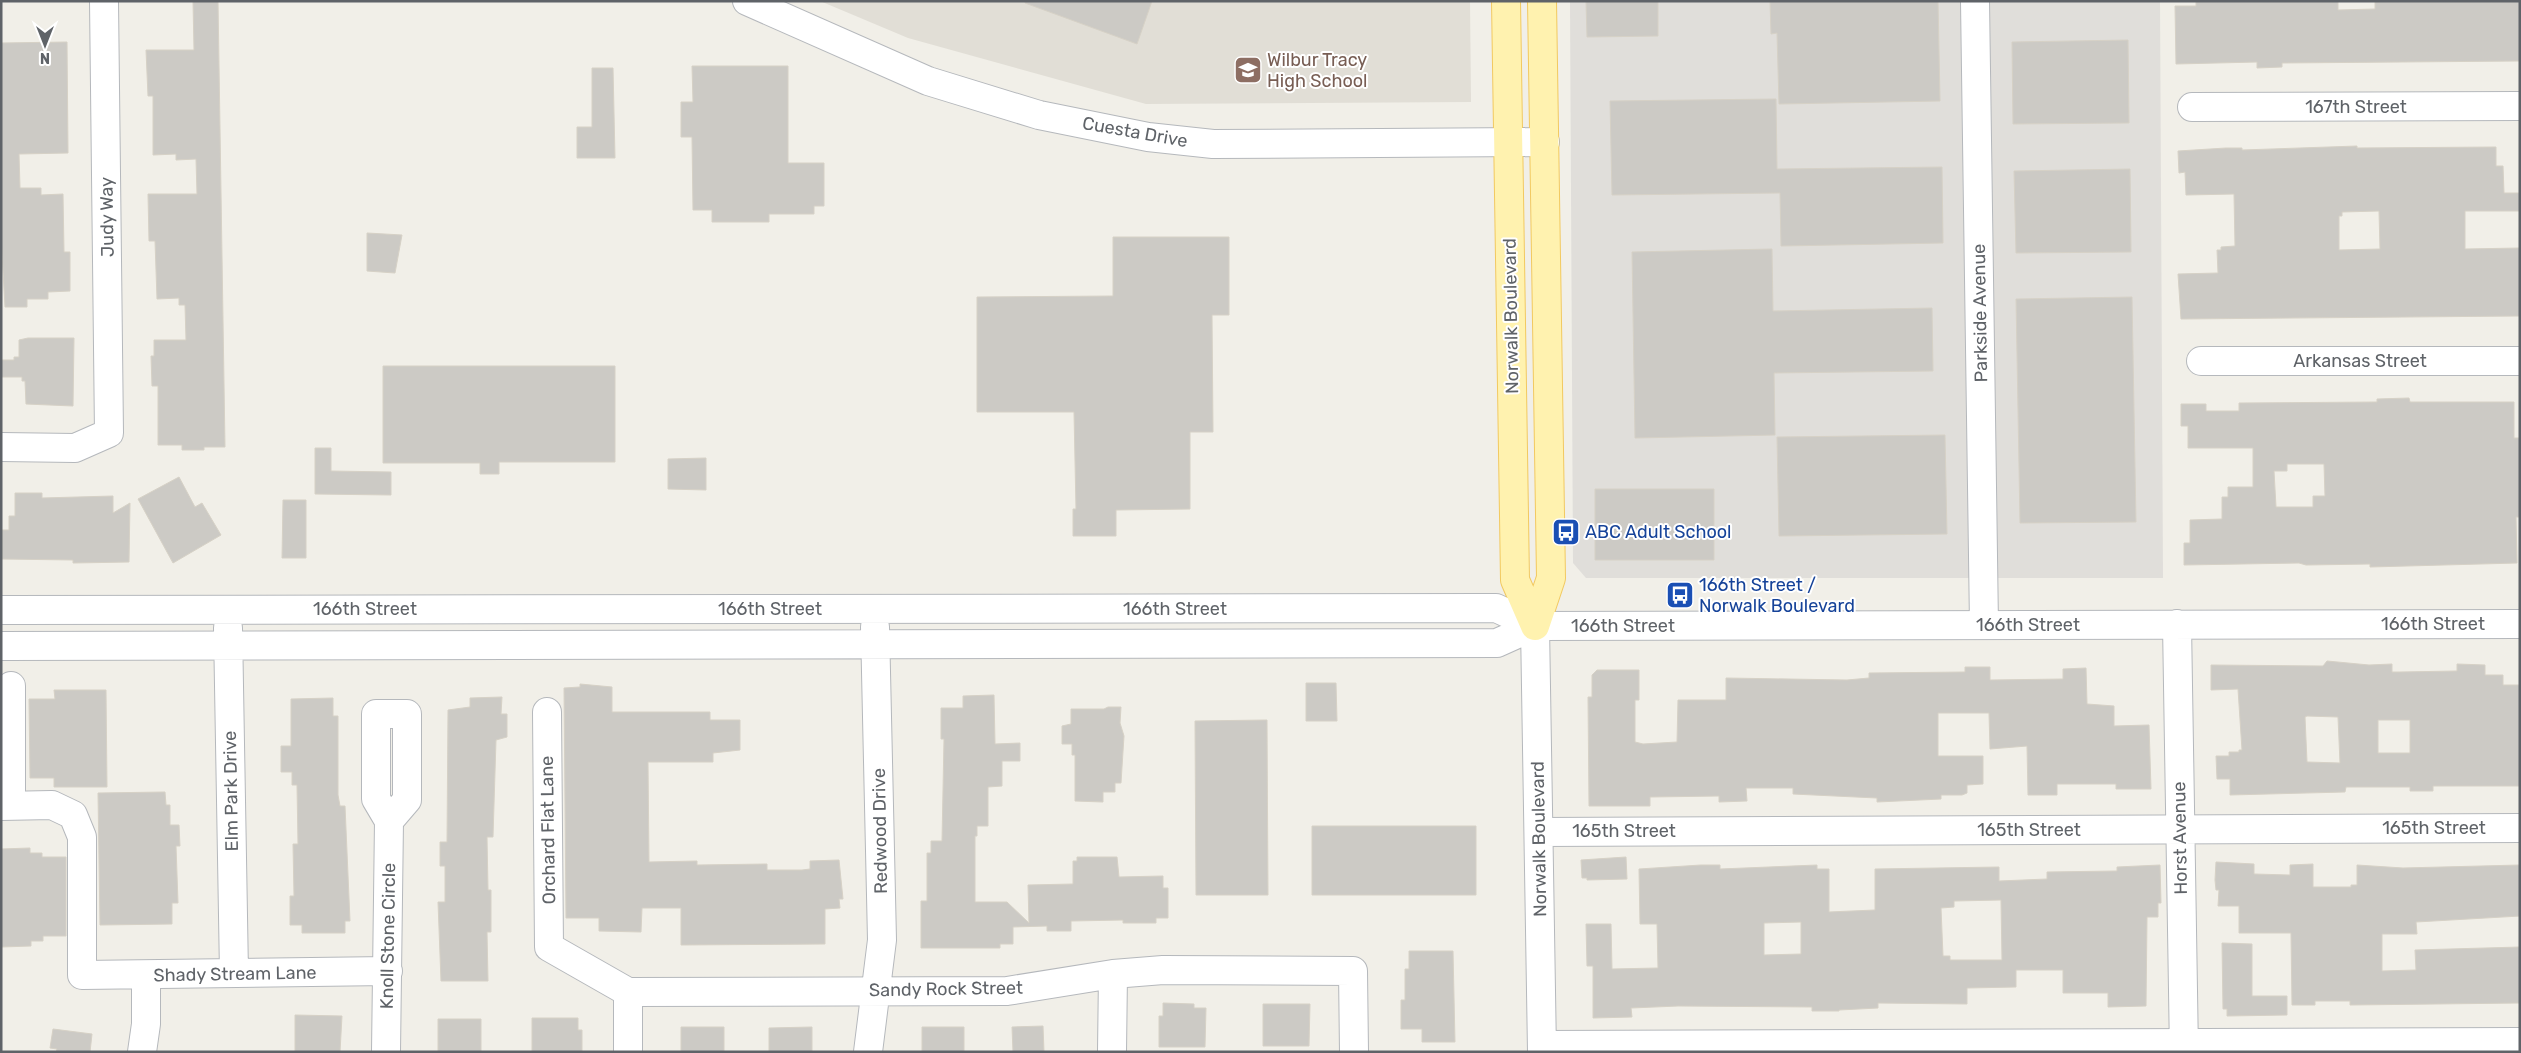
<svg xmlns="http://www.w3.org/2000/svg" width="2521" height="1053" font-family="Rubik,sans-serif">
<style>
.industrial{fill:#e0deda}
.education{fill:#e1ded6}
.building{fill:#cccac5;stroke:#d6d1c6;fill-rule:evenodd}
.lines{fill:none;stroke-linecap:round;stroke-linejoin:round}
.minor-casing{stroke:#b5b8bc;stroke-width:30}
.major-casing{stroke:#f2c960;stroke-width:30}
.minor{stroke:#fff;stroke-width:28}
.major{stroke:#fff2af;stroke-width:28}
.labels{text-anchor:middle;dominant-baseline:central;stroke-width:4;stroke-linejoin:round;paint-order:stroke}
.education-label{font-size:18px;fill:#785e54;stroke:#fff;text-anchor:start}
.street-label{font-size:18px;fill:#5f6368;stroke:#fff}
.transit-label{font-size:18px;fill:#164399;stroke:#fff;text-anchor:start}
</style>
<rect width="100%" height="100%" fill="#f1efe8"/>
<path class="industrial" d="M1570,1H2160L2163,578H1586L1573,563Z"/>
<path class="education" d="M820,1H1470L1471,102L1146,104L908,38Z"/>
<path class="building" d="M193,1H218L225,447H204V450H182V445H158V386H152L151,356H154V340H186L185,305H179V298L157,299L155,241H149L148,194H197L196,159L176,160V154L153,155V96H148L146,50H194Z
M1025,1H1152L1137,44L1025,3Z
M1586,1H1658V36L1587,37Z
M1770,1H1938L1940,101L1779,104L1777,33L1771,34Z
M2196,1H2338V10L2375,9V1H2520V61L2282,63V67L2257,68V62L2176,64L2175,6H2196Z
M2128,40L2129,123L2013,124L2012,42Z
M67,42L68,153L19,154L20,188H41V195L63,194L64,252H70V291L48,292V299H27V307H5L1,236V43Z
M692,66H788V163H824V206H814V214H769V222H712V210H693L692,137H681V102H693Z
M592,68H613L615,158H577V127H592Z
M1776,99L1777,169L1942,167L1943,243L1781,246L1780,193L1612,195L1610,101Z
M2357,146V148L2496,147V166H2503L2504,193H2520V211H2465V249L2520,248V316L2181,319L2178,274L2218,273L2217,250H2221V247L2235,246L2234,194L2186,195L2185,172L2179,173L2178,151L2226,148H2242V150ZM2379,211L2380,249L2339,250V216H2342V212Z
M2130,169L2131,252L2016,253L2014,171Z
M367,233L402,235L395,273L367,271Z
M1113,237H1229V315H1212L1213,432H1190V509L1116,510V536H1073V509H1076L1074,412H977V297L1113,296Z
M1772,249L1773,311L1932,308L1933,371L1774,373L1775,435L1635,438L1632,252Z
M2132,297L2136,522L2020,523L2016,299Z
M28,338H74L73,406L26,404L25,381H22V377H1V360H14V357H19V340Z
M383,366H615V462H499V474H480V463H383Z
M2409,398L2410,402H2514V438H2520V517H2516L2517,563L2370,567V564L2306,565L2299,563L2184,565V543H2190V520L2222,519V497H2228V487H2253V448H2188V426H2181V404H2206V411H2239V403L2377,402V399ZM2287,464H2324L2325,496H2313V507H2276L2274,471H2287Z
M1945,435L1947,534L1779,536L1777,437Z
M315,448H331V471L391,472V495L315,494Z
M706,458V490L668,489V459Z
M179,477L195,507L202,503L221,535L173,563L138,499Z
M1595,489H1714V560H1595Z
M15,493H42V498L113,496V513L130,503L129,562L73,563V560L2,559V530H9V516H15Z
M283,500H306V558H282Z
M2327,661L2369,665L2392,664V672H2400L2457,671V664L2485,665V675H2503V685H2520V786H2433V791H2410V787H2346L2345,792L2230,795V779H2217L2216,756H2229V752H2239V750H2242L2238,689L2211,690V665L2323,666ZM2307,716L2338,717L2340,763L2307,762L2305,717ZM2378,720H2410V753H2378Z
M1965,667H1990V680L2063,679V669L2086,668L2087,704L2114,706V726L2149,725L2151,789H2116V784H2057V795H2028L2027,746L1990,749L1989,713H1938V756H1983V784L1967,785V793L1962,795H1941V799L1877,802V798L1793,794V788H1746L1747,801L1719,802V796L1650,797V806H1589L1588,697H1592V675L1597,670H1639V700H1635V742L1643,744L1677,742L1678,700H1726V678L1847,680L1869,678V673L1965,672Z
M1306,683H1336L1337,721H1306Z
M580,684L612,687V712H710V720H740V750L713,753V762H648L649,862L697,861V865L767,864V870H802L810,869V861L839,860L843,899H839L840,908L825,909V944L681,945V908H642L641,932L599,931V918H566L564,688L580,687Z
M54,690H106L107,787H54V778H30L29,699H55Z
M994,695L995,744L1020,743V761H1002V786L988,787V826H977V836H975V902H1007L1029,923L1028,885L1073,884V861H1077V857H1117L1119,877L1163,876V888H1168V918H1156V923H1123V920L1071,921V931H1047V926L1013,927V944H1000V948H921V901H927V853H931V841H942L944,739H941V708H963V696Z
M502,697L501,714H507V737L496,740L493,837H487L488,890H491V932H487L488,981H441L438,902H445V866H440V842H447L448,710L470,707V698Z
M333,698V716H338V795L340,806H345L350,921H345V933H302V925H290V896H294L293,844H298L297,785H292V772H281V746H291V699Z
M1108,707H1121L1120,723L1124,736L1121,783H1115V792H1103V802L1075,801V755H1072V744H1062V726L1071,724V709H1104Z
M1267,720L1268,895H1196L1195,721Z
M165,792L166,805H170V825H179L180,846H176L178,903H172V924L100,925L98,793Z
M1312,826H1476V895H1312Z
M30,848V853H42V857H66V936H43V941H31V946L1,947V849Z
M1626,857L1627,879L1587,880V878H1582L1581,860Z
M2216,862L2254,864V874L2290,875V865L2313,864V887H2351V885H2357V865L2403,868L2520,865V916L2416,922L2417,934H2382V971L2416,970L2415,950L2520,947V1003L2350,1005V1001H2315V1005H2292L2291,933H2239V906H2218L2219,890H2216L2215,880Z
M1701,865H1720V869L1817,865V869H1829V912L1875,910V869L1999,867V881L2047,879V872L2117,871V867L2160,865L2161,903H2158V917H2147L2146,1006L2108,1007V993H2063V970H2016V987L1967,988V1004L1878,1003V1008L1839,1010V1011H1812V1007L1678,1006L1631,1008L1632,1017L1593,1018V966H1587L1586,924H1611L1612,969L1658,968L1657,924H1640L1639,869ZM2001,900L2002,960H1950V956H1943L1941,908L1954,907V901ZM1801,922V954L1764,955V923Z
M2222,943L2252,944V996H2287V1015L2227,1016V1009H2223Z
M1409,951H1453L1455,1042H1422V1029H1401V1000H1405V969H1409Z
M1163,1003L1194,1004V1008H1206L1205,1047H1159V1016H1163Z
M1263,1004H1310L1309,1046H1263Z
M295,1015L342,1016L340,1052H295Z
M532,1018H578V1030H582V1052H532Z
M438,1019H481V1052H438Z
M1043,1026L1044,1052H1013L1012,1027Z
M681,1027H724V1052H681Z
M812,1027V1052H769V1028Z
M922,1027H964V1052H922Z
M53,1029L92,1034L90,1052H56L57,1049L50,1048Z"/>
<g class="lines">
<g class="minor-casing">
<path id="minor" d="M747,1L928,81L1039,115L1148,137L1213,144L1545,142
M1975,1L1984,625
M2192,107L2520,106
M2201,361H2520
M1,447L75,448L109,433L104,1
M1,610L1496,608L1535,626
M2177,624L2184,1052
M1535,626L1542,1052
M228,628L234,973
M1,646L1497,643L1535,626L2520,624
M11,686V805
M547,712L549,947L628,992L1007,991L1113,974L1163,970L1353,971L1354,1052
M1,806L52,805L73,815L82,837V975L388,971
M1539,832L2520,828
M1542,1045L2520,1042
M142,1052L146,1024V976
M386,1052L389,821L376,799V714H407V800L389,821
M628,1052V992
M868,1052L882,940L875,627
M1112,1052L1113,974"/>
</g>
<g class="major-casing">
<path id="major" d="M1506,1L1515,580L1535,626
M1535,626L1551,578L1542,1"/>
</g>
<use href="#minor" class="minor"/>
<use href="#major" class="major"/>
</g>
<defs>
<g id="school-square" transform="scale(1.4375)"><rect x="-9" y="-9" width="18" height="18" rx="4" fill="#8d6e63" stroke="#fff"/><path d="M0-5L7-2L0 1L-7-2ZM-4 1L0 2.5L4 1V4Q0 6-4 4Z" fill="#fff"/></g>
<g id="bus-square" transform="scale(1.4375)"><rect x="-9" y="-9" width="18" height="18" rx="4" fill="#1a4fb4" stroke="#fff"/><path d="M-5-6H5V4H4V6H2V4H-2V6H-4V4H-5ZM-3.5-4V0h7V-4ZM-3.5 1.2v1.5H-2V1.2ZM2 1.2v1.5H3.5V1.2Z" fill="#fff"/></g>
</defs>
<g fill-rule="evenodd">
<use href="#school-square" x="1248" y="70"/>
<use href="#bus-square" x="1566" y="532"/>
<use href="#bus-square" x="1680" y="595"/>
</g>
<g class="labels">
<g class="education-label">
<text x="1267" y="60">Wilbur Tracy<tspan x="1267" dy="21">High School</tspan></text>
</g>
<g class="street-label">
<text x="2356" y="107">167th Street</text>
<text transform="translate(1135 132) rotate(10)">Cuesta Drive</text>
<text transform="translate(107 217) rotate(-91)">Judy Way</text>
<text transform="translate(1980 313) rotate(-91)">Parkside Avenue</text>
<text transform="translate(1511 316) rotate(-91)">Norwalk Boulevard</text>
<text x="2360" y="361">Arkansas Street</text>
<text x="365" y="609">166th Street</text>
<text x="770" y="609">166th Street</text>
<text x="1175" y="609">166th Street</text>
<text x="2433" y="624">166th Street</text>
<text x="2028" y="625">166th Street</text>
<text x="1623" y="626">166th Street</text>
<text transform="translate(231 791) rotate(-91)">Elm Park Drive</text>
<text x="2434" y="828">165th Street</text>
<text transform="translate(548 830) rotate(-91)">Orchard Flat Lane</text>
<text x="2029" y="830">165th Street</text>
<text transform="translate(880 831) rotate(-91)">Redwood Drive</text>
<text x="1624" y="831">165th Street</text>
<text transform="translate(2180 838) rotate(-91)">Horst Avenue</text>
<text transform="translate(1539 839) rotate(-91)">Norwalk Boulevard</text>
<text transform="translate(388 936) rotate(-89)">Knoll Stone Circle</text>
<text transform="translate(235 974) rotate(-1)">Shady Stream Lane</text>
<text transform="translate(946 989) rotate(-1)">Sandy Rock Street</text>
</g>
<g class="transit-label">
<text x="1585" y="532">ABC Adult School</text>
<text x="1699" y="585">166th Street /<tspan x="1699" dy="21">Norwalk Boulevard</tspan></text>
</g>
</g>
<rect width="2521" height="1053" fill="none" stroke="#5f6368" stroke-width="5"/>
<g transform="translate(45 45) rotate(180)" stroke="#ffffff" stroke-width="4" paint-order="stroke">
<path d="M0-4L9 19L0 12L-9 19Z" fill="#5f6368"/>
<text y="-8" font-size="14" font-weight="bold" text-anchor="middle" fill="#5f6368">N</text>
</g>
</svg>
